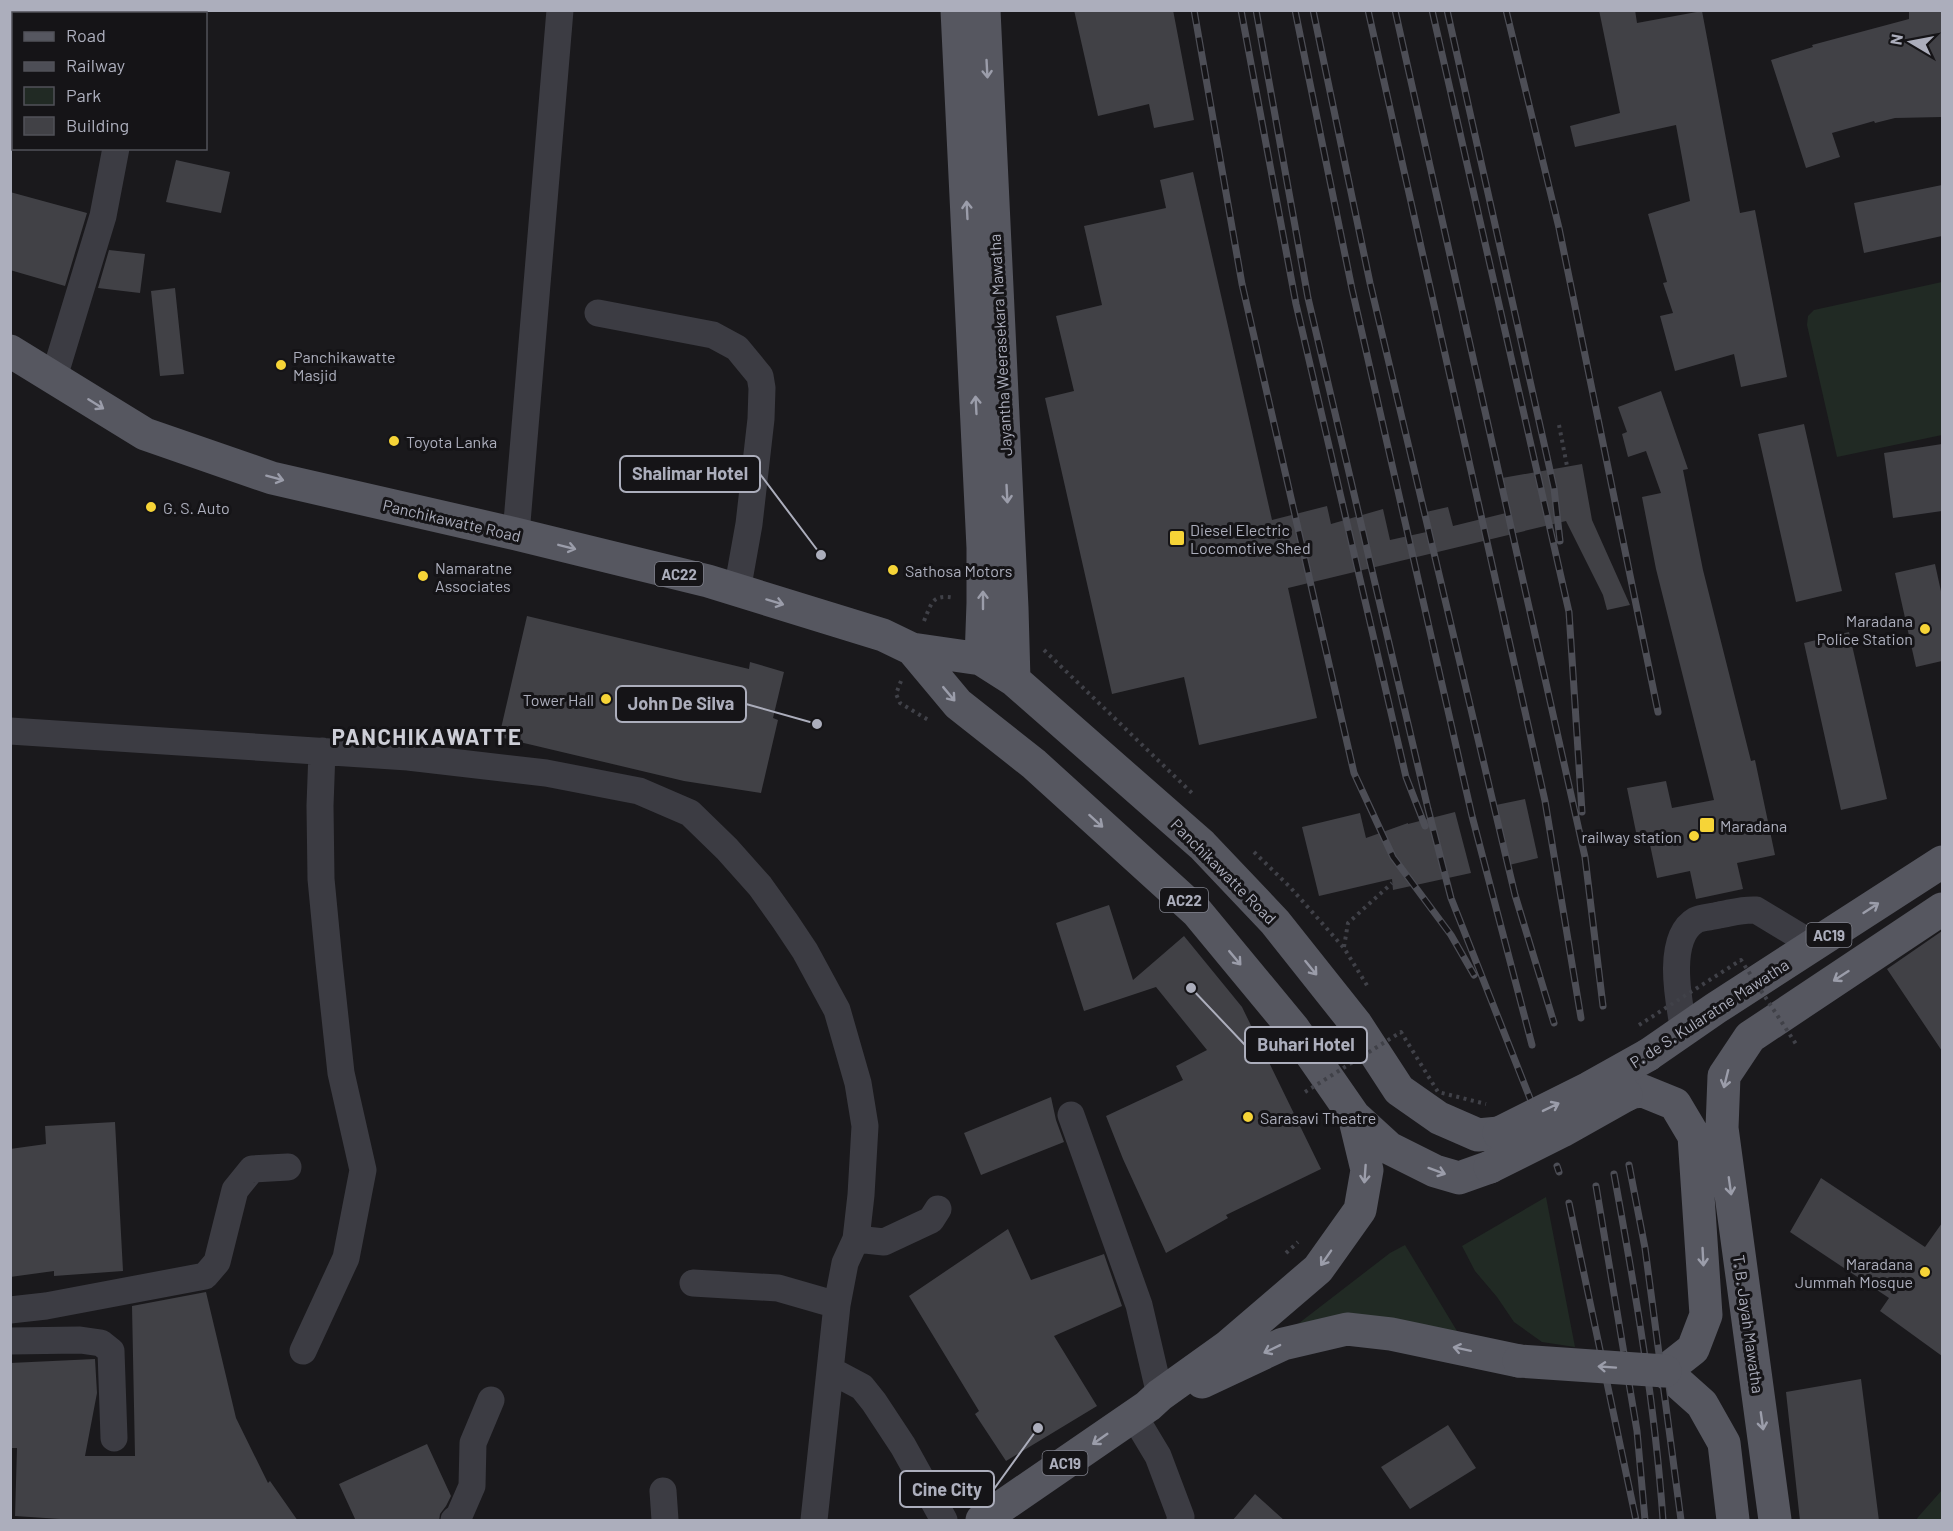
<svg xmlns="http://www.w3.org/2000/svg" width="1953" height="1531" font-family="Barlow,sans-serif">
<style>
.green{fill:#212a24}
.building{fill:#414146}
.lines{fill:none;stroke-linecap:round;stroke-linejoin:round}
.path{stroke:#404148;stroke-width:4;stroke-dasharray:3 4.5;stroke-linecap:butt}
.minor{stroke:#3c3c43;stroke-width:27}
.major{stroke:#565760;stroke-width:33}
.rail-casing{stroke:#4d4e56;stroke-width:7}
.rail{stroke:#151417;stroke-width:4.5;stroke-dasharray:14;stroke-linecap:butt}
.path-bridge{stroke:#404148;stroke-width:4;stroke-dasharray:3 4.5;stroke-linecap:butt}
.major-bridge{stroke:#565760;stroke-width:33}
.oneway{stroke:#9b9daa}
.poi-dot{fill:#f6d437;stroke:#151417;stroke-width:2}
.labels{text-anchor:middle;dominant-baseline:central;stroke-width:6;stroke-linejoin:round;paint-order:stroke}
.shield{fill:#151417;stroke:#7f808a;stroke-width:1.5}
.shield-label{font-size:15px;font-weight:bold;fill:#acaebc}
.street-label{font-size:16px;fill:#acaebc;stroke:#151417}
.poi-label{font-size:16px;fill:#acaebc;stroke:#151417;text-anchor:start}
.district-label{font-size:22px;font-weight:bold;letter-spacing:1.5px;fill:#cdced7;stroke:#151417}
.leader{fill:none;stroke:#acaebc;stroke-width:2}
.callout-dot{fill:#acaebc;stroke:#151417;stroke-width:2}
.callout{fill:#151417;stroke:#acaebc;stroke-width:2}
.callout-label{font-size:18px;text-anchor:middle;font-weight:bold;fill:#acaebc}
</style>
<rect width="100%" height="100%" fill="#1a191c"/>
<path class="green" d="M1942,282V435L1837,457L1807,325L1808,316L1814,310Z
M1546,1197L1575,1347L1542,1342L1514,1322L1497,1297L1475,1271L1462,1246Z
M1405,1245L1457,1331L1294,1327L1390,1253Z
M1942,1490V1520H1916L1919,1516Z"/>
<path class="building" d="M1074,10H1173L1194,120L1154,128L1149,104L1098,116Z
M1599,10H1635L1637,23L1702,11L1740,213L1755,210L1787,377L1741,387L1734,354L1675,371L1660,316L1673,313L1663,283L1667,282L1648,214L1690,201L1676,125L1575,147L1570,126L1620,113Z
M1909,10H1942V117L1895,118L1875,123L1874,121L1832,133L1840,157L1806,168L1771,60L1813,47L1812,45L1909,19Z
M176,160L230,172L221,213L166,202Z
M1193,172L1272,520L1327,506L1331,524L1383,509L1390,540L1431,531L1426,512L1448,507L1453,526L1510,512L1502,478L1582,464L1592,520L1630,605L1607,610L1603,595L1566,521L1288,588L1317,718L1199,745L1184,677L1112,694L1045,398L1074,391L1056,316L1102,305L1084,226L1166,208L1160,180Z
M1942,185V236L1864,253L1854,203Z
M10,192L87,213L65,286L10,270Z
M109,250L145,254L140,293L98,288Z
M175,288L184,374L160,376L151,291Z
M1661,391L1688,469L1683,470L1703,570L1751,761L1755,760L1775,855L1737,863L1743,889L1696,899L1690,871L1657,878L1648,835L1637,837L1627,788L1666,781L1672,808L1714,800L1656,569L1642,497L1661,493L1646,451L1628,457L1622,434L1627,432L1618,407Z
M1804,424L1842,591L1796,602L1758,434Z
M1942,444V511L1893,518L1884,453Z
M1935,564L1942,596V661L1916,667L1895,573Z
M527,616L749,669L750,662L784,672L773,718L778,720L761,793L684,781L499,737Z
M1849,632L1887,799L1841,810L1804,643Z
M1525,799L1538,858L1509,865L1496,805Z
M1455,812L1471,873L1393,890L1392,879L1319,896L1302,827L1360,813L1366,838L1408,823V824Z
M1109,905L1133,980L1184,936L1242,1007L1321,1169L1226,1215L1228,1218L1166,1253L1123,1159L1106,1116L1183,1080L1176,1066L1207,1050L1156,987L1084,1011L1056,923Z
M1942,931V1051L1887,969Z
M1051,1097L1056,1120L1064,1142L981,1175L964,1133Z
M115,1122L123,1271L54,1276V1271L10,1277V1149L46,1144L45,1126Z
M1821,1178L1925,1247L1942,1223V1356L1880,1311L1889,1298L1790,1232Z
M1008,1229L1031,1280L1104,1254L1122,1306L1054,1336L1097,1406L1006,1461L975,1414L979,1411L909,1296Z
M206,1292L236,1418L268,1483L270,1481L298,1521H90L15,1516L17,1448H10V1363L95,1359L97,1393L85,1456H135L132,1306Z
M1861,1379L1879,1521H1800L1786,1392Z
M1448,1425L1476,1468L1410,1509L1381,1467Z
M427,1444L451,1496L446,1506L440,1514L439,1521H356L339,1484Z
M1255,1494L1285,1521H1232Z"/>
<g class="lines">
<path class="path" d="M1559,425L1567,466
M924,621C932,602 932,594 955,598
M1044,650L1194,795
M901,681L896,694L900,703L930,721
M1254,852L1290,887L1344,948L1368,987
M1344,947L1348,923L1392,883
M1286,1253L1298,1242"/>
<path class="minor" d="M598,313L713,335L737,348L760,376L762,388L761,419L749,524L737,591
M54,377L103,216L116,148
M516,534L560,10
M10,731L408,757L546,773L639,791L690,813L727,849L760,886L785,921L805,951L837,1010L858,1083L865,1126L861,1195L856,1239L845,1263L837,1305L814,1520
M1684,1031C1679,1003 1665,938 1696,920C1702,917 1712,917 1719,915C1731,913 1743,909 1756,910L1814,945
M1071,1115L1139,1305L1160,1395
M856,1239L884,1242L931,1220L938,1209
M693,1283L778,1288L837,1305
M10,1310L46,1306L205,1276L217,1262L235,1190L252,1169L288,1167
M10,1341L80,1340L101,1343L111,1351L114,1438
M303,1351L346,1258L363,1170L341,1073L329,962L321,879L320,806L322,751
M830,1370L862,1387L874,1402L903,1446L944,1520
M1134,1416L1158,1456L1181,1517L1180,1520
M663,1491L665,1520
M454,1520L459,1516L472,1486L473,1443L491,1400"/>
<path class="major" d="M957,10L983,548V603L981,659
M984,10L1012,608L1014,680
M10,351L145,434L272,478L516,534L708,581L883,635L912,649L981,659L1014,680L1202,845L1275,922L1356,1024L1399,1090L1439,1118L1478,1135L1499,1133
M912,649L958,704L1034,764L1197,912L1293,1028L1354,1116L1367,1170L1360,1210L1318,1269L1227,1347L1160,1395L1148,1406L982,1520
M1648,1055L1716,1008L1942,862
M1626,1095L1633,1092L1643,1091L1675,1104L1694,1136L1706,1315L1693,1349L1665,1371L1702,1404L1724,1443L1733,1520
M1354,1116L1389,1148L1435,1171L1459,1178L1490,1167
M1202,1382L1283,1344L1347,1329L1391,1334L1519,1361
M1775,1520L1722,1128L1724,1076L1750,1037L1942,909"/>
<g class="rail-casing">
<path id="rail" d="M1194,10L1242,284L1354,773L1393,857L1451,935L1474,975
M1241,10L1296,304L1406,777L1425,826
M1256,10L1308,298L1428,809L1451,898L1546,1139
M1295,10L1352,289L1472,816L1532,1045
M1313,10L1370,283L1515,895L1554,1023
M1368,10L1545,801L1581,1018
M1395,10L1585,857L1603,1006
M1432,10L1569,612L1582,812
M1447,10L1554,488L1560,541
M1506,10L1559,228L1658,712
M1629,1165L1645,1248L1681,1520
M1557,1166L1559,1172
M1614,1174C1635,1289 1655,1404 1663,1520
M1596,1186L1637,1431L1645,1520
M1569,1203L1636,1520"/>
</g>
<use href="#rail" class="rail"/>
<path class="path-bridge" d="M1639,1025L1741,960L1796,1044
M1305,1092L1401,1032L1438,1092L1486,1104"/>
<path class="major-bridge" d="M1499,1133L1589,1088L1648,1055
M1490,1167L1562,1131L1626,1095
M1519,1361L1665,1371"/>
</g>
<defs><path id="oneway-shaft" d="M-6 0H5M1.5-3L5.5 0L1.5 3" fill="none" stroke-width="1.6" stroke-linecap="round" stroke-linejoin="round" transform="scale(1.5)"/></defs>
<g class="oneway">
<use href="#oneway-shaft" transform="translate(987 69) rotate(87)"/>
<use href="#oneway-shaft" transform="translate(967 210) rotate(-93)"/>
<use href="#oneway-shaft" transform="translate(96 404) rotate(32)"/>
<use href="#oneway-shaft" transform="translate(976 405) rotate(-93)"/>
<use href="#oneway-shaft" transform="translate(275 478) rotate(15)"/>
<use href="#oneway-shaft" transform="translate(1007 494) rotate(87)"/>
<use href="#oneway-shaft" transform="translate(567 547) rotate(14)"/>
<use href="#oneway-shaft" transform="translate(983 600) rotate(-90)"/>
<use href="#oneway-shaft" transform="translate(775 602) rotate(17)"/>
<use href="#oneway-shaft" transform="translate(949 694) rotate(50)"/>
<use href="#oneway-shaft" transform="translate(1096 821) rotate(42)"/>
<use href="#oneway-shaft" transform="translate(1871 908) rotate(-33)"/>
<use href="#oneway-shaft" transform="translate(1235 958) rotate(50)"/>
<use href="#oneway-shaft" transform="translate(1311 968) rotate(51)"/>
<use href="#oneway-shaft" transform="translate(1841 976) rotate(147)"/>
<use href="#oneway-shaft" transform="translate(1726 1079) rotate(104)"/>
<use href="#oneway-shaft" transform="translate(1551 1107) rotate(-26)"/>
<use href="#oneway-shaft" transform="translate(1437 1171) rotate(20)"/>
<use href="#oneway-shaft" transform="translate(1365 1174) rotate(94)"/>
<use href="#oneway-shaft" transform="translate(1730 1186) rotate(82)"/>
<use href="#oneway-shaft" transform="translate(1703 1257) rotate(87)"/>
<use href="#oneway-shaft" transform="translate(1326 1258) rotate(125)"/>
<use href="#oneway-shaft" transform="translate(1272 1349) rotate(154)"/>
<use href="#oneway-shaft" transform="translate(1462 1349) rotate(-168)"/>
<use href="#oneway-shaft" transform="translate(1607 1367) rotate(-176)"/>
<use href="#oneway-shaft" transform="translate(1762 1421) rotate(82)"/>
<use href="#oneway-shaft" transform="translate(1100 1439) rotate(145)"/>
</g>
<g class="poi-dot">
<circle cx="281" cy="365" r="6"/>
<circle cx="394" cy="441" r="6"/>
<circle cx="151" cy="507" r="6"/>
<rect x="1169" y="530" width="16" height="16" rx="3"/>
<circle cx="893" cy="570" r="6"/>
<circle cx="423" cy="576" r="6"/>
<circle cx="1925" cy="629" r="6"/>
<circle cx="606" cy="699" r="6"/>
<rect x="1699" y="817" width="16" height="16" rx="3"/>
<circle cx="1694" cy="836" r="6"/>
<circle cx="1248" cy="1117" r="6"/>
<circle cx="1925" cy="1272" r="6"/>
</g>
<g class="labels">
<g class="shield">
<rect x="655" y="562" width="48" height="24" rx="4.5"/>
<rect x="1160" y="888" width="48" height="24" rx="4.5"/>
<rect x="1806.5" y="923" width="45" height="24" rx="4.5"/>
<rect x="1042.5" y="1451" width="45" height="24" rx="4.5"/>
</g>
<g class="shield-label">
<text x="679" y="574">AC22</text>
<text x="1184" y="900">AC22</text>
<text x="1829" y="935">AC19</text>
<text x="1065" y="1463">AC19</text>
</g>
<g class="street-label">
<text transform="translate(1000 345) rotate(-93)">Jayantha Weerasekara Mawatha</text>
<text transform="translate(452 520) rotate(13)">Panchikawatte Road</text>
<text transform="translate(1224 871) rotate(45)">Panchikawatte Road</text>
<text transform="translate(1709 1013) rotate(-33)">P. de S. Kularatne Mawatha</text>
<text transform="translate(1749 1324) rotate(82)">T. B. Jayah Mawatha</text>
</g>
<g class="poi-label">
<text x="293" y="356">Panchikawatte<tspan x="293" dy="18">Masjid</tspan></text>
<text x="406" y="441">Toyota Lanka</text>
<text x="163" y="507">G. S. Auto</text>
<text x="1190" y="529">Diesel Electric<tspan x="1190" dy="18">Locomotive Shed</tspan></text>
<text x="435" y="567">Namaratne<tspan x="435" dy="18">Associates</tspan></text>
<text x="905" y="570">Sathosa Motors</text>
<text x="1913" y="620" text-anchor="end">Maradana<tspan x="1913" dy="18">Police Station</tspan></text>
<text x="594" y="699" text-anchor="end">Tower Hall</text>
<text x="1720" y="825">Maradana</text>
<text x="1682" y="836" text-anchor="end">railway station</text>
<text x="1260" y="1117">Sarasavi Theatre</text>
<text x="1913" y="1263" text-anchor="end">Maradana<tspan x="1913" dy="18">Jummah Mosque</tspan></text>
</g>
<g class="district-label">
<text x="427" y="736">PANCHIKAWATTE</text>
</g>
</g>
<path class="leader" d="M821 555L760 474M817 724L746 704M1191 988L1245 1045M1038 1428L994 1489"/>
<g class="callout-dot">
<circle cx="821" cy="555" r="6"/>
<circle cx="817" cy="724" r="6"/>
<circle cx="1191" cy="988" r="6"/>
<circle cx="1038" cy="1428" r="6"/>
</g>
<g class="callout">
<rect x="620" y="456" width="140" height="36" rx="6"/>
<rect x="616" y="686" width="130" height="36" rx="6"/>
<rect x="1245" y="1027" width="122" height="36" rx="6"/>
<rect x="900" y="1471" width="94" height="36" rx="6"/>
</g>
<g class="callout-label">
<text x="690" y="480">Shalimar Hotel</text>
<text x="681" y="710">John De Silva</text>
<text x="1306" y="1051">Buhari Hotel</text>
<text x="947" y="1496">Cine City</text>
</g>
<rect width="1953" height="1531" fill="none" stroke="#acaebc" stroke-width="24"/>
<rect x="12" y="12" width="195" height="138" fill="#151417" stroke="#515259" stroke-width="1.5"/>
<rect x="24" y="32" width="30" height="9" fill="#565760" stroke="#515259" stroke-width="1.5"/>
<text x="66" y="42" font-size="18" fill="#acaebc">Road</text>
<rect x="24" y="62" width="30" height="9" fill="#4d4e56" stroke="#515259" stroke-width="1.5"/>
<text x="66" y="72" font-size="18" fill="#acaebc">Railway</text>
<rect x="24" y="87" width="30" height="18" fill="#212a24" stroke="#515259" stroke-width="1.5"/>
<text x="66" y="102" font-size="18" fill="#acaebc">Park</text>
<rect x="24" y="117" width="30" height="18" fill="#414146" stroke="#515259" stroke-width="1.5"/>
<text x="66" y="132" font-size="18" fill="#acaebc">Building</text>
<g transform="translate(1911 42) rotate(280)" stroke="#151417" stroke-width="4.5" paint-order="stroke">
<path d="M0-4.5L10 22L0 15L-10 22Z" fill="#acaebc"/>
<text y="-9" font-size="16" font-weight="bold" text-anchor="middle" fill="#acaebc">N</text>
</g>
</svg>
